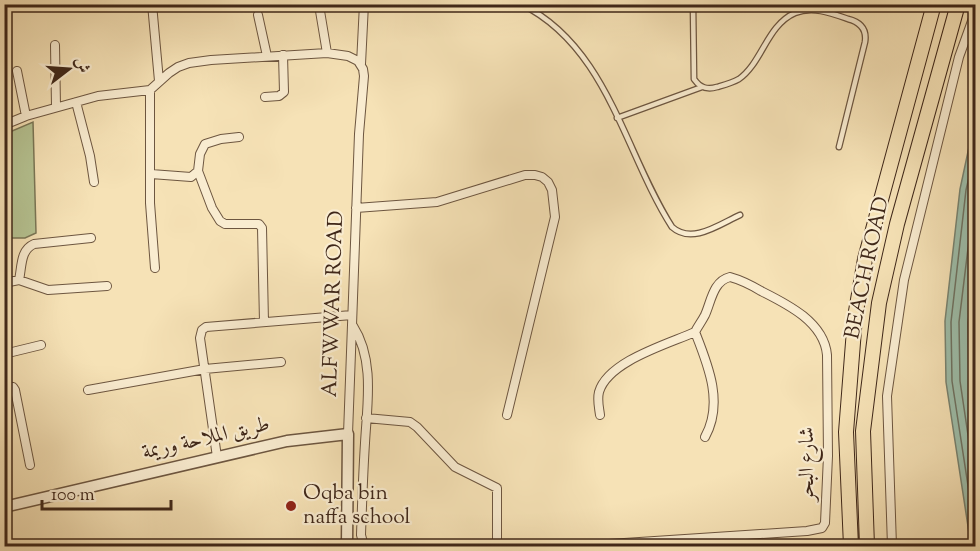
<svg xmlns="http://www.w3.org/2000/svg" width="980" height="551" font-family="'Sorts Mill Goudy',Amiri,serif">
<style>
.green{fill:#b6c493;stroke:#7a7656;stroke-width:1.5}
.water{fill:#9dbeaa;stroke:#778270;stroke-width:1.5}
.lines{fill:none;stroke-linecap:round;stroke-linejoin:round}
.shore{stroke:#6e7262;stroke-width:1.5}
.service-casing{stroke:#6d5640;stroke-width:7}
.minor-casing{stroke:#6d5640;stroke-width:10}
.tertiary-casing{stroke:#6d5640;stroke-width:13}
.trunk-casing{stroke:#3f2719;stroke-width:16}
.service{stroke:#f9ecd0;stroke-width:4.5}
.minor{stroke:#f9ecd0;stroke-width:8}
.tertiary{stroke:#f9ecd0;stroke-width:10}
.trunk{stroke:#f6e2b6;stroke-width:14}
.poi-dot{fill:#8f2418;stroke:#f9ecd0;stroke-width:2}
.labels{text-anchor:middle;dominant-baseline:central;stroke-width:4.5;stroke-linejoin:round;paint-order:stroke}
.street-label{font-size:21px;fill:#3f2719;stroke:#f9ecd0}
.poi-label{font-size:21px;fill:#3f2719;stroke:#f9ecd0;text-anchor:start}
</style>
<rect width="100%" height="100%" fill="#f6e2b6"/>
<filter id="stains"><feTurbulence type="fractalNoise" baseFrequency=".00333" numOctaves="4"/><feColorMatrix values="0 0 0 0 .2 0 0 0 0 .09 0 0 0 0 .02 0 0 0 .5 -.17"/></filter>
<radialGradient id="worn" r=".72"><stop offset=".6" stop-color="#630" stop-opacity="0"/><stop offset="1" stop-color="#630" stop-opacity=".3"/></radialGradient>
<path class="green" d="M33,122L36,233L25,238H5V134Z"/>
<path class="water" d="M975,119L976,546H971L946,382L945,321L960,189Z"/>
<g class="lines">
<path class="shore" d="M976,148L966,190L951,322L952,381L976,538
M976,183L959,322L960,381L976,489
M976,254L968,323L969,380L976,427"/>
<g class="service-casing">
<path id="service" d="M521,4C608,47 624,152 672,227C692,245 720,224 740,215
M693,4L694,79C700,88 707,90 717,87C724,85 732,83 739,79C762,63 767,25 795,13C813,6 831,13 848,19C860,22 867,29 865,42L839,147
M617,118L702,87"/>
</g>
<g class="minor-casing">
<path id="minor" d="M152,4L159,81
M319,5L327,53
M258,15L267,56
M55,45L56,107
M361,64L364,4
M17,71L26,116
M150,90V203L155,268
M265,97L279,96L284,92L283,55
M76,102L90,156L94,182
M4,125L26,116L98,96L150,90L169,73L178,67L189,63L211,60L327,53L348,56L358,61L363,69L364,76L359,134L348,434
M239,137L221,139L205,144L200,154L198,171L212,208L220,221L225,224H259L262,228L264,322
M151,174L191,177L198,171
M356,208L437,202L525,175H535L542,177L548,182L552,190L555,217L507,415
M19,280C22,267 20,250 34,244L91,238
M4,283L19,280L48,290L107,286
M353,326C375,360 367,405 365,443C363,474 362,504 361,535L364,546
M695,332C708,365 724,403 705,437
M4,354L41,345
M4,386L13,387L15,390L30,465
M88,390L205,369L281,362
M600,415C599,407 597,400 599,392C608,361 668,344 695,332
M366,418L410,422L417,427L455,467L497,488V546
M217,457L200,338L202,330L206,327L352,315
M579,546L807,531L822,528L825,523L828,456L827,355C824,322 787,304 761,291C751,285 741,280 730,277C713,281 711,302 705,315C702,321 698,326 695,332
M892,546L887,396L904,280L959,57L976,10"/>
</g>
<g class="tertiary-casing">
<path id="tertiary" d="M4,507L287,441L348,434L347,546"/>
</g>
<g class="trunk-casing">
<path id="trunk" d="M851,546L846,432L855,317L865,259L934,4
M867,546L863,431L879,303L897,224L958,4"/>
</g>
<use href="#service" class="service"/>
<use href="#minor" class="minor"/>
<use href="#tertiary" class="tertiary"/>
<use href="#trunk" class="trunk"/>
</g>
<circle class="poi-dot" cx="291" cy="506" r="6"/>
<g class="labels">
<g class="street-label">
<text transform="translate(868 268) rotate(-78)">BEACH ROAD</text>
<text transform="translate(334 304) rotate(-88)">ALFWWAR ROAD</text>
<text transform="translate(206 439) rotate(-13)">طريق الملاحة وريمة</text>
<text transform="translate(808 464) rotate(-90)">شارع البحر</text>
</g>
<g class="poi-label">
<text x="303" y="494">Oqba bin<tspan x="303" dy="24">naffa school</tspan></text>
</g>
</g>
<rect width="980" height="551" fill="none" stroke="#f6e2b6" stroke-width="24"/>
<rect x="6" y="6" width="968" height="539" fill="none" stroke="#3f2719" stroke-width="3"/>
<rect x="12" y="12" width="956" height="527" fill="none" stroke="#3f2719" stroke-width="1.5"/>
<g transform="translate(69 69) rotate(73)" stroke="#f9ecd0" stroke-width="4.5" paint-order="stroke">
<path d="M0-4.5L10 22L0 15L-10 22Z" fill="#3f2719"/>
<text y="-9" font-size="16" font-weight="bold" text-anchor="middle" fill="#3f2719">ش</text>
</g>
<path d="M42 500v9h129v-9" fill="none" stroke="#3f2719" stroke-width="3"/>
<text x="51" y="500" font-size="18" fill="#3f2719" stroke="#f9ecd0" stroke-width="4.5" paint-order="stroke">100 m</text>
<rect width="100%" height="100%" filter="url(#stains)"/>
<rect width="100%" height="100%" fill="url(#worn)"/>
</svg>
